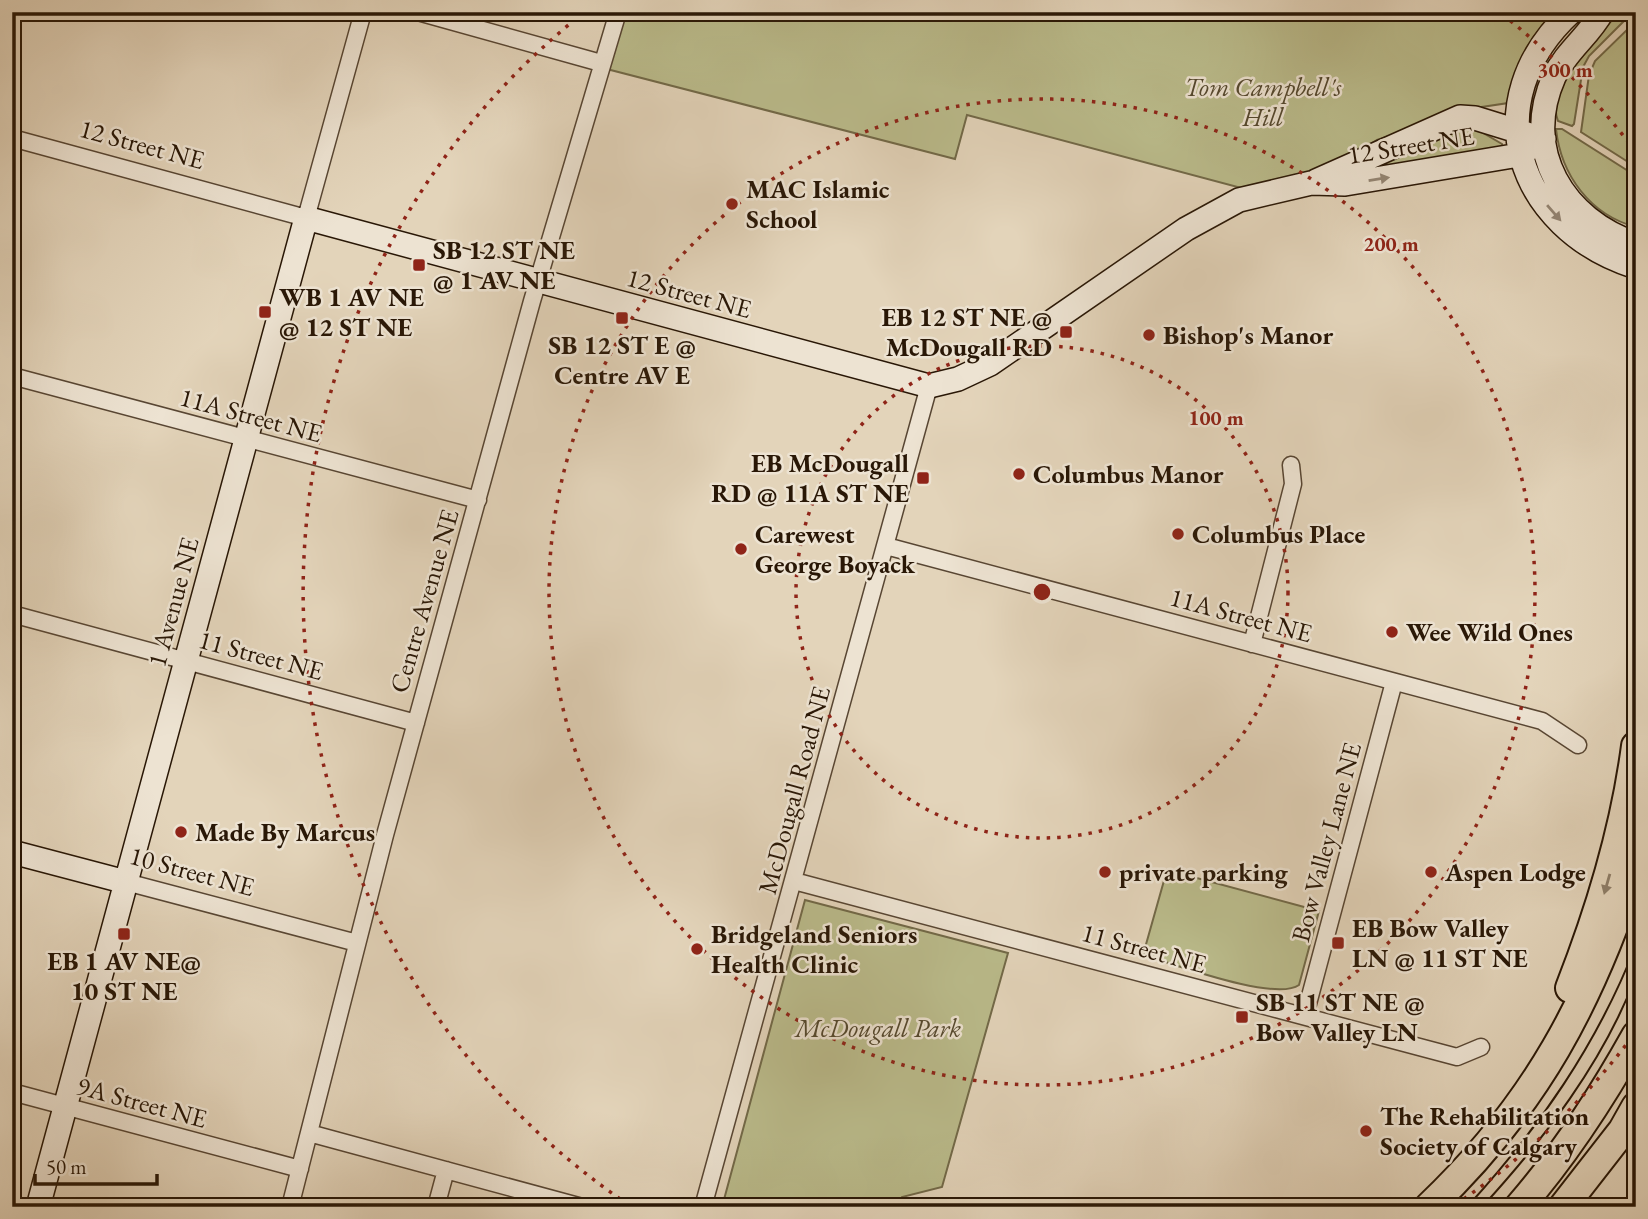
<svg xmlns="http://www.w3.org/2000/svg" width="1648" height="1219" font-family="'EB Garamond',serif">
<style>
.green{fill:#babb8b;stroke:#726948;stroke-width:2}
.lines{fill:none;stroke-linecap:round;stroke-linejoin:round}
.street-casing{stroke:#584633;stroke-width:19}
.secondary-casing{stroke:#291706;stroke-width:26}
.highway-casing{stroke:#291706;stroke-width:32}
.street{stroke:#ede3d2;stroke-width:16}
.secondary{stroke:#ede3d2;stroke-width:23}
.highway{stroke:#e3d4ba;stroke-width:28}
.tram{stroke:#291706;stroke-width:2}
.oneway{fill:#958776}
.oneway2{fill:#8f7f69}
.ring{fill:none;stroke:#8f2418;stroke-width:3.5;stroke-dasharray:3.5 7}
.poi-dot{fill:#8f2418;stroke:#ede3d2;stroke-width:2.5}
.labels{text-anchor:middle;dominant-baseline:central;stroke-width:5;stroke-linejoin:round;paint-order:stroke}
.park-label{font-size:26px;font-style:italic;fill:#54482e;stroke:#ede3d2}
.street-label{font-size:26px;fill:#291706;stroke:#ede3d2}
.poi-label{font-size:26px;font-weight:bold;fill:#291706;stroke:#ede3d2;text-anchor:start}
.centre{fill:#8f2418;stroke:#ede3d2;stroke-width:3.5}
.ring-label{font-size:21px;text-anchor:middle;font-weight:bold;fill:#8f2418;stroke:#ede3d2;stroke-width:5;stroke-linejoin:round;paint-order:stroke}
</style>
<rect width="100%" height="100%" fill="#e3d4ba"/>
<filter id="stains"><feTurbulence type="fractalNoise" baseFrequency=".00286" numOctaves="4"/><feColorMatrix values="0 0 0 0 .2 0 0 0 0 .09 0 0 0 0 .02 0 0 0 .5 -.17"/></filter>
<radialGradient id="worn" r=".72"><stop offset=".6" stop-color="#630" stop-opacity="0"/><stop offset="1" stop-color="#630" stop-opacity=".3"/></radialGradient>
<path class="green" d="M618,12H1555C1525,41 1519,64 1508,103L1475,108L1377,140L1311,183L1260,193L967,115L955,159L599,67Z
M1621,12H1633L1589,56L1583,67L1574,124L1572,126L1558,121C1544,86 1598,33 1621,12Z
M1636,21V167L1581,132L1589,75L1595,61Z
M1463,128L1478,130L1502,144V149L1372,172L1371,168L1448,131Z
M1556,129H1562L1636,176V227C1590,215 1561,175 1556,129Z
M1167,870L1319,911L1299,985C1275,1002 1174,964 1143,955Z
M805,900L1008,953L942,1187L902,1197L899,1207H722Z"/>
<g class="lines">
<g class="street-casing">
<path id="street" d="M418,12L601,63
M12,138L306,218L363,12
M12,376L478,500
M886,546L1542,721L1578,745
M12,614L416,723
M1252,644L1293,484L1291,465
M794,881L1457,1057L1481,1047
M126,882L357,943
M1305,1015L1394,682
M12,1092L300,1169
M309,1133L582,1207
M290,1207L385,835L532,301L618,12
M436,1207L446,1170
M703,1207L929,386"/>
</g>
<g class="secondary-casing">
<path id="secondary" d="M1571,12C1474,101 1516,229 1636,267
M1602,12C1589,36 1566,51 1554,77C1521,151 1564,220 1636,244
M1316,181L1460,117L1475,118L1527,134
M12,852L126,882
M38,1207L306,218L929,386L958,379L990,364L1186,229L1239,200L1311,183L1345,184L1519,155L1544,139"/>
</g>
<g class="highway-casing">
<path id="highway" d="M1570,988C1601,909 1625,830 1636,746
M1429,1207C1536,1105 1591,1001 1636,862
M1519,1207C1565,1154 1602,1097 1636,1036
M1563,1207L1623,1130L1636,1107"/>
</g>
<use href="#street" class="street"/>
<use href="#secondary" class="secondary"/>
<use href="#highway" class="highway"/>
<path class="tram" d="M1467,1207C1539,1128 1597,1045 1636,945
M1482,1207C1544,1139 1603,1063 1636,976"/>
</g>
<defs><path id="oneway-solid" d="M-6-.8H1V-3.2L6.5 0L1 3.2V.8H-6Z" transform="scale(1.75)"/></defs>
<g class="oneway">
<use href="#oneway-solid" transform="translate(1379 179) rotate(-9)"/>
<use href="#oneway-solid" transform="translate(1554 213) rotate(49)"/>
</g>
<use class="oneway2" href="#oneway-solid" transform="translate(1607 884) rotate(106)"/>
<g class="ring">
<circle cx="1042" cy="592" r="246"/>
<circle cx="1042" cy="592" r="493"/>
<path d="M1632 1037A739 739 0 0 1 1455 1205M629 1205A739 739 0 0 1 582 14M1502 14A739 739 0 0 1 1632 147"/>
</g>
<g class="poi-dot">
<circle cx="732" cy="204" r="7"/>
<rect x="412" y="258" width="14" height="14" rx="3.5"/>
<rect x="258" y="305" width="14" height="14" rx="3.5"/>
<rect x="615" y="311" width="14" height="14" rx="3.5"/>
<rect x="1059" y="325" width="14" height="14" rx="3.5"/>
<circle cx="1149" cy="335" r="7"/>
<circle cx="1019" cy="474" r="7"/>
<rect x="916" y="471" width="14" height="14" rx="3.5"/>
<circle cx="1178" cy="534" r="7"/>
<circle cx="741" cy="549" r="7"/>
<circle cx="1392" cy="632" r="7"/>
<circle cx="181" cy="832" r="7"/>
<circle cx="1105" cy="872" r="7"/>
<circle cx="1431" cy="872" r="7"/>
<rect x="117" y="927" width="14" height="14" rx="3.5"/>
<rect x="1331" y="936" width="14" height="14" rx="3.5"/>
<circle cx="697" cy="949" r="7"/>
<rect x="1235" y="1010" width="14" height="14" rx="3.5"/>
<circle cx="1366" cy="1131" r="7"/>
</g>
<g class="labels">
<g class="park-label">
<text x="1263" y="87">Tom Campbell's<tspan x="1263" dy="30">Hill</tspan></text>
<text x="878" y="1028">McDougall Park</text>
</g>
<g class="street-label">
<text transform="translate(142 144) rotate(15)">12 Street NE</text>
<text transform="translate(1411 145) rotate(-9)">12 Street NE</text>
<text transform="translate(689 293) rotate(15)">12 Street NE</text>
<text transform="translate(251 415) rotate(15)">11A Street NE</text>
<text transform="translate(424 601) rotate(-74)">Centre Avenue NE</text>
<text transform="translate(173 602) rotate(-75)">1 Avenue NE</text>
<text transform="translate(1241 615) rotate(15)">11A Street NE</text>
<text transform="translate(261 655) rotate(15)">11 Street NE</text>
<text transform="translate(794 790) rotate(-75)">McDougall Road NE</text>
<text transform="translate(1326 842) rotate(-75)">Bow Valley Lane NE</text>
<text transform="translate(192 871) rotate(15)">10 Street NE</text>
<text transform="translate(1144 948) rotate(15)">11 Street NE</text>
<text transform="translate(142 1102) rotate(15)">9A Street NE</text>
</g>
<g class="poi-label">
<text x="746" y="189">MAC Islamic<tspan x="746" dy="30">School</tspan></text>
<text x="433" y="250">SB 12 ST NE<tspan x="433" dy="30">@ 1 AV NE</tspan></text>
<text x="279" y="297">WB 1 AV NE<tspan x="279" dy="30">@ 12 ST NE</tspan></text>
<text x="1052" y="317" text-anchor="end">EB 12 ST NE @<tspan x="1052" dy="30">McDougall RD</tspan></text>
<text x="1163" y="335">Bishop's Manor</text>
<text x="622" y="345" text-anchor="middle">SB 12 ST E @<tspan x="622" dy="30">Centre AV E</tspan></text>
<text x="909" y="463" text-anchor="end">EB McDougall<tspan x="909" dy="30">RD @ 11A ST NE</tspan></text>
<text x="1033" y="474">Columbus Manor</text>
<text x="755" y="534">Carewest<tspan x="755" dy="30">George Boyack</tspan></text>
<text x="1192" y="534">Columbus Place</text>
<text x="1406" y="632">Wee Wild Ones</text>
<text x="195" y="832">Made By Marcus</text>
<text x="1119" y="872">private parking</text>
<text x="1445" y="872">Aspen Lodge</text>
<text x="1352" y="928">EB Bow Valley<tspan x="1352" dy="30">LN @ 11 ST NE</tspan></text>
<text x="711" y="934">Bridgeland Seniors<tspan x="711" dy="30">Health Clinic</tspan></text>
<text x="124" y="961" text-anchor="middle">EB 1 AV NE@<tspan x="124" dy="30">10 ST NE</tspan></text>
<text x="1256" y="1002">SB 11 ST NE @<tspan x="1256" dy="30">Bow Valley LN</tspan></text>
<text x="1380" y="1116">The Rehabilitation<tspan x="1380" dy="30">Society of Calgary</tspan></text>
</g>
</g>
<circle cx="1042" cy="592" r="10" class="centre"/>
<g class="ring-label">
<text x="1565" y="77">300 m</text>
<text x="1391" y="251">200 m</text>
<text x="1216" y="425">100 m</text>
</g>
<rect width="1648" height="1219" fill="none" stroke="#e3d4ba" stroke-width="42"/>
<rect x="14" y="14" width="1620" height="1191" fill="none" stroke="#291706" stroke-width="3.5"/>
<rect x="21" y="21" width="1606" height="1177" fill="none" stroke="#291706" stroke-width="2"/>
<path d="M35 1174v10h122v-10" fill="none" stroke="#291706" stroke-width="3.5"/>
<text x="46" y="1174" font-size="21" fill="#291706" stroke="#ede3d2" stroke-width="5" paint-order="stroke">50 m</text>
<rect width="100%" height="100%" filter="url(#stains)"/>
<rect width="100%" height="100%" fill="url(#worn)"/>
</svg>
